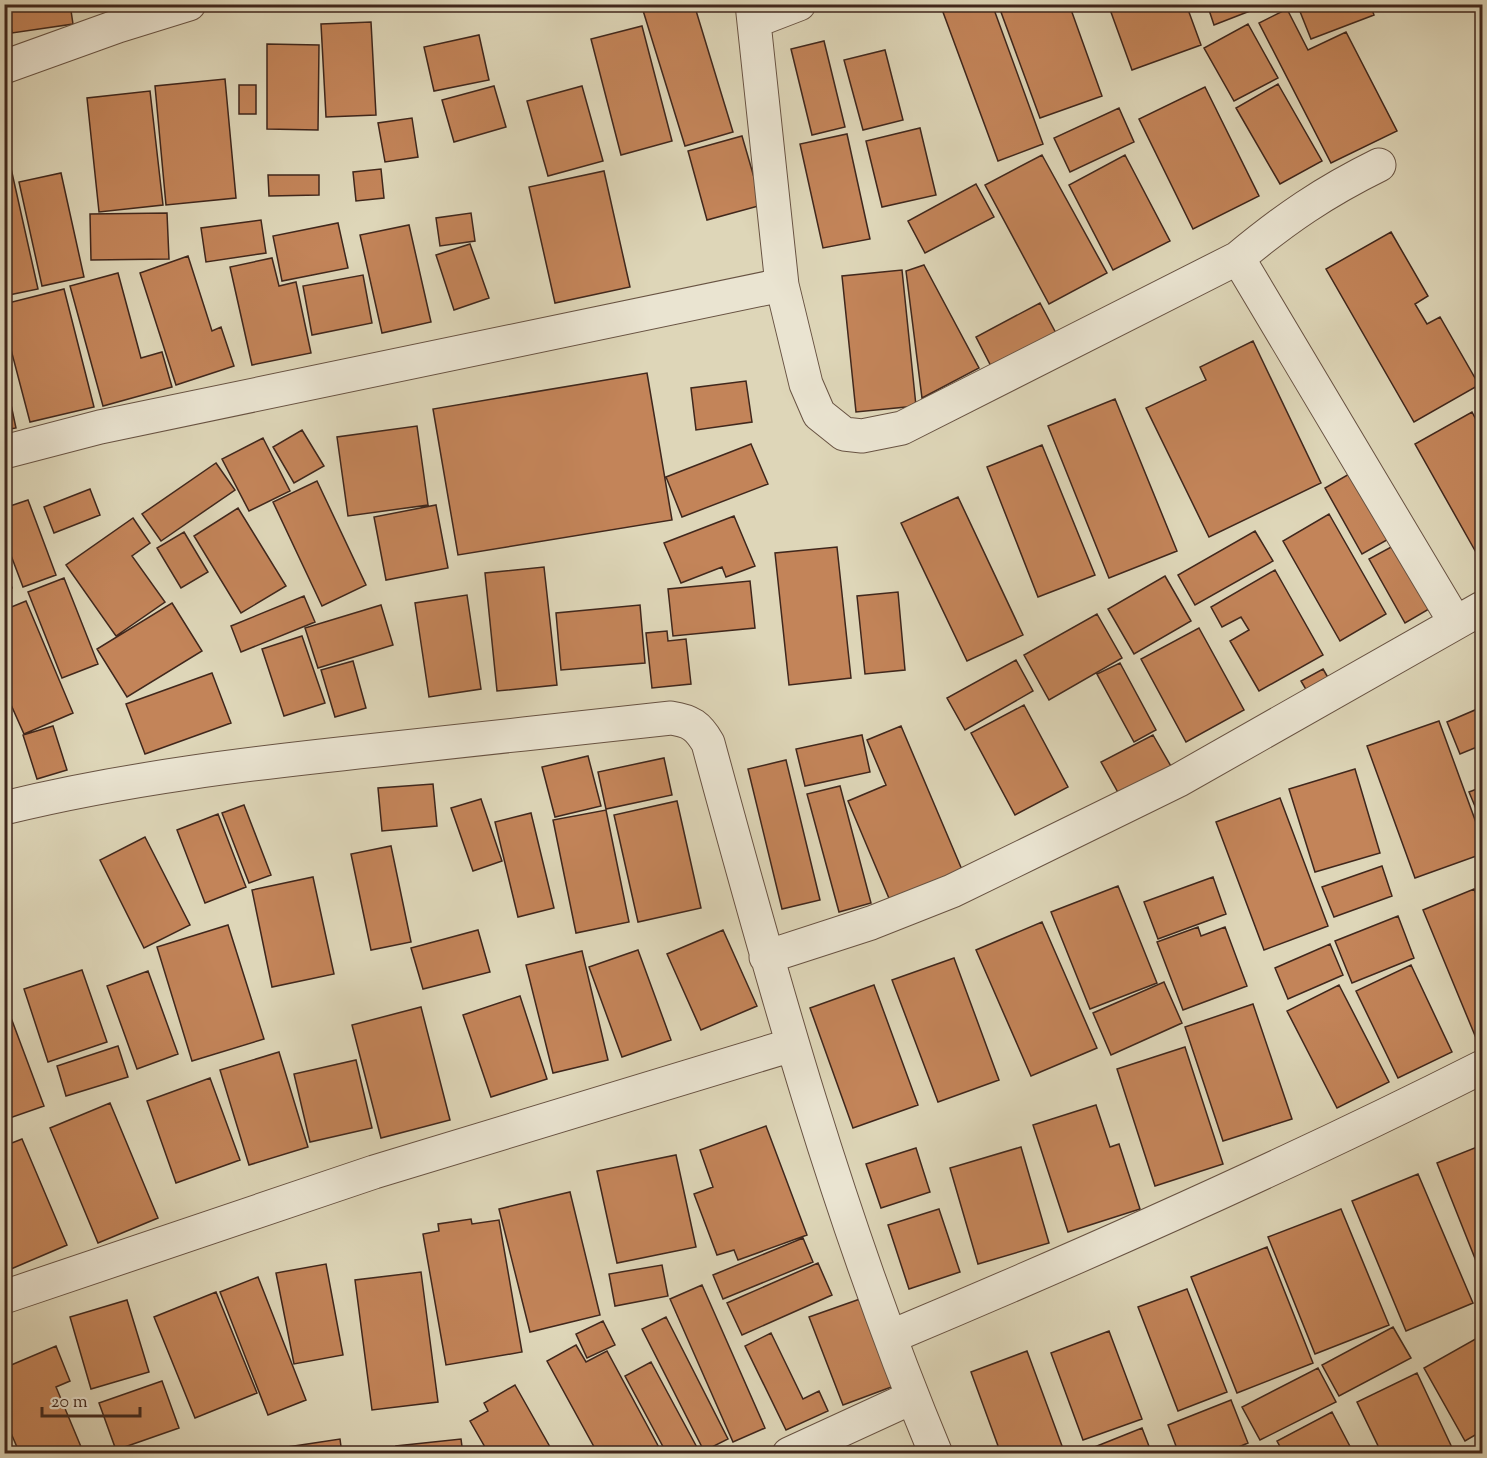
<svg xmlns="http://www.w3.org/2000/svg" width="1487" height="1458" font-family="'Sorts Mill Goudy',serif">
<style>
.building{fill:#c38459;stroke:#40271c;stroke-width:1.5}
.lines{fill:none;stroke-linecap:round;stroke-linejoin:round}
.minor-casing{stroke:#685343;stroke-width:35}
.minor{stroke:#eae4d1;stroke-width:33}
</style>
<rect width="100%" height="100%" fill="#ded6b8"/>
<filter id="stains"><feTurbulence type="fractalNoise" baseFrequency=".00333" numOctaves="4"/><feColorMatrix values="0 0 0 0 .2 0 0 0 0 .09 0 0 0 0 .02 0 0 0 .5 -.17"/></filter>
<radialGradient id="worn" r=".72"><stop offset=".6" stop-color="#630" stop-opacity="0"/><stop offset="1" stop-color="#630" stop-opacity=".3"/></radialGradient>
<path class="building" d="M7,4H70L73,24L12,33Z
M641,4H694L733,132L685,146Z
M940,4H992L1043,144L998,161Z
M998,4H1069L1102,96L1040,118Z
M1108,4H1186L1201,45L1132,70Z
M1207,4H1268L1214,25Z
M1297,4H1370L1374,15L1311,39Z
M1399,4H1416L1402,11Z
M1287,9L1308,50L1346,32L1397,131L1331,163L1259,23Z
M4,21L9,43L4,44Z
M371,22L376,115L326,117L321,24Z
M1248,24L1278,78L1234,101L1204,48Z
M642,26L672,141L621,155L591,39Z
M479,35L489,80L434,91L424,47Z
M824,41L845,127L812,135L791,49Z
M267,44L319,45L318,130L267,129Z
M885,50L903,120L863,130L844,60Z
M225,79L236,198L166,205L155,86Z
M1278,84L1322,161L1280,184L1236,108Z
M239,85H256V114H239Z
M494,86L506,127L454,142L442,100Z
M582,86L603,161L548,176L527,101Z
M1205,87L1259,196L1193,229L1139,119Z
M150,91L163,205L99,212L87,98Z
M1119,108L1134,142L1070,172L1054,138Z
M412,118L418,157L385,162L378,123Z
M920,128L936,195L882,207L866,141Z
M847,134L870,239L823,248L800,144Z
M742,136L762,205L707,220L688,151Z
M4,137L38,289L4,296Z
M1042,155L1107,273L1049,304L985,185Z
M1125,155L1170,241L1113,270L1069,185Z
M381,169L384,198L356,201L353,172Z
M604,171L630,287L555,303L529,187Z
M61,173L84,277L42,286L19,182Z
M268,175H319V195L269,196Z
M976,184L994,217L925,253L908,221Z
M167,213L169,259L91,260L90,214Z
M471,213L475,241L440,246L436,218Z
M261,220L266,253L206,262L201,228Z
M338,223L348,268L282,281L273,236Z
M409,225L431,322L382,333L360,235Z
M1391,232L1428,296L1415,304L1427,324L1440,317L1479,385L1414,422L1326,269Z
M470,244L489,298L454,310L436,255Z
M188,256L212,331L221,327L234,366L176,385L140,273Z
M272,258L279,286L296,282L311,353L252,365L230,267Z
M924,265L979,368L922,398L906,271Z
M902,270L916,406L856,412L842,276Z
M118,273L141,358L162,352L172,387L103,406L70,286Z
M363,275L372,323L312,335L303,286Z
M64,289L94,407L30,422L4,323V304Z
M1040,303L1058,337L994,372L976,337Z
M1253,341L1321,483L1209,537L1146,408L1206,380L1200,367Z
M4,372L16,428L4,430Z
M647,373L672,520L458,555L433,409Z
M746,381L752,422L696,430L691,388Z
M1115,399L1177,551L1109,578L1048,426Z
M1472,412L1482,431V473L1477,477L1482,487V563L1415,444Z
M417,426L428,505L348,516L337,437Z
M302,430L324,466L294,483L273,447Z
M263,438L290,491L249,511L222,459Z
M751,444L768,484L682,517L666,477Z
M1042,445L1095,575L1038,597L987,467Z
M216,463L235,490L161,541L142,514Z
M1356,470L1394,536L1362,554L1325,488Z
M317,481L366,585L322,606L273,502Z
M90,489L100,515L54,533L44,507Z
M958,497L1023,635L967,661L901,523Z
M28,500L56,575L23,587L4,537V508Z
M436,505L448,568L386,580L374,517Z
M238,508L286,586L241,613L194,536Z
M1329,514L1386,614L1340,641L1283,541Z
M734,516L755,566L726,577L722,567L681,583L664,543Z
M133,518L150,543L132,556L165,602L116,636L66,565Z
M1255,531L1273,561L1195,605L1178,575Z
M184,532L208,572L181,588L157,548Z
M1393,546L1429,609L1405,623L1369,559Z
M837,547L851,678L789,685L775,553Z
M4,563L12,588L4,590Z
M544,567L557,685L497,691L485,573Z
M1275,570L1323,655L1259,691L1230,641L1249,630L1241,617L1222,627L1211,607Z
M1165,576L1191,621L1134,654L1108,609Z
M64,578L98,664L62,678L28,592Z
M750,581L755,628L673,636L668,589Z
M898,592L905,670L865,674L857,596Z
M467,595L481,689L429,697L415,603Z
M304,596L315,622L241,652L231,626Z
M26,601L73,713L24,734L4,689V610Z
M172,603L202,651L127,697L97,649Z
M381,605L393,645L318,668L305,628Z
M640,605L645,663L561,670L556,613Z
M1097,614L1122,658L1049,700L1024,655Z
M1199,628L1244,710L1186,742L1141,659Z
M667,631L668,641L686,639L691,684L652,688L646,633Z
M302,636L325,703L284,716L262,649Z
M1016,660L1033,691L965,730L947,698Z
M353,661L366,708L335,717L321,670Z
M1120,663L1156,730L1134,742L1097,674Z
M1323,669L1333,686L1311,698L1301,681Z
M212,673L231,723L145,754L126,704Z
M1024,705L1068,787L1015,815L971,733Z
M1482,707V745L1460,754L1447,722Z
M1439,721L1482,839V854L1415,878L1367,746Z
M53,726L67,770L37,779L23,735Z
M901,726L963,872L891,903L848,801L886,785L867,740Z
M862,735L870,772L805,786L796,749Z
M1153,735L1172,768L1120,796L1101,762Z
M588,756L601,806L555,817L542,767Z
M664,758L672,795L606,809L598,772Z
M786,760L820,900L782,909L748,769Z
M1355,769L1380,853L1315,872L1289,789Z
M433,784L437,826L382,831L378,788Z
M840,786L871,903L839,912L807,794Z
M1482,787V823L1469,792Z
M1280,798L1328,926L1264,950L1216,822Z
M481,799L502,861L473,871L451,808Z
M677,801L701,908L638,922L614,815Z
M244,805L271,875L249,883L222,813Z
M606,810L629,922L576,933L553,820Z
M531,813L554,908L518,917L495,822Z
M218,814L246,887L205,903L177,830Z
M145,837L190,925L144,948L100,860Z
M391,846L411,942L371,950L351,854Z
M1382,866L1392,896L1334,917L1322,887Z
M313,877L334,974L272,987L252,890Z
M1213,877L1226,914L1158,939L1144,902Z
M1118,886L1157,983L1090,1009L1051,912Z
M1474,889L1482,910V1035L1476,1038L1423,910Z
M1398,916L1414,958L1352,983L1335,941Z
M1042,922L1097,1048L1031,1076L976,950Z
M228,925L264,1039L192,1061L157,947Z
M1198,927L1201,936L1225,927L1247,986L1183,1010L1157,942Z
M478,930L490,972L423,989L411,948Z
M723,930L757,1006L701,1030L667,954Z
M1330,944L1343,975L1288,999L1275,968Z
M638,950L671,1040L622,1057L589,967Z
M582,951L608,1060L553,1073L526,965Z
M954,958L999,1080L938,1102L892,980Z
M1411,965L1452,1052L1398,1078L1356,991Z
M82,970L107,1042L48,1062L24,989Z
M148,971L178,1054L137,1069L107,986Z
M1164,982L1182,1023L1111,1055L1093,1013Z
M874,985L918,1105L853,1128L810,1008Z
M1339,985L1389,1082L1337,1108L1287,1011Z
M520,996L547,1079L491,1097L463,1015Z
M4,999L44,1106L4,1120Z
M1253,1004L1292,1119L1223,1141L1185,1027Z
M421,1007L450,1120L381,1138L352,1025Z
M118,1046L128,1077L66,1096L57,1066Z
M1185,1047L1223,1164L1155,1186L1117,1069Z
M279,1052L308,1147L249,1165L220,1070Z
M356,1060L372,1128L310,1142L294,1074Z
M210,1078L240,1160L176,1183L147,1101Z
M110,1103L158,1218L98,1243L50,1128Z
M1096,1105L1110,1147L1119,1144L1140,1209L1068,1232L1033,1125Z
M766,1126L807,1235L738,1260L734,1250L717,1255L694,1194L713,1187L700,1150Z
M22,1139L67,1245L4,1272V1146Z
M1482,1145V1276L1437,1163Z
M1021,1147L1049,1243L978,1264L950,1168Z
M916,1148L930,1192L881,1208L866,1164Z
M676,1155L696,1247L617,1263L597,1171Z
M1418,1174L1473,1303L1406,1331L1352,1201Z
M570,1192L600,1315L530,1332L499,1209Z
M939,1209L960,1272L909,1289L888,1225Z
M1341,1209L1389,1325L1315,1354L1268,1237Z
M471,1219L472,1224L499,1220L522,1352L446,1365L423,1234L439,1231L438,1224Z
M803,1238L813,1262L723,1299L713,1275Z
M1267,1247L1313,1363L1237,1393L1191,1277Z
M818,1263L832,1295L742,1335L727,1303Z
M326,1264L343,1355L294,1364L276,1273Z
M662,1265L668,1296L615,1306L609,1274Z
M421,1272L438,1402L372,1410L355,1280Z
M258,1277L306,1400L268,1415L220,1292Z
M702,1285L765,1428L733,1442L670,1299Z
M1187,1289L1227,1392L1178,1411L1138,1307Z
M216,1292L257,1393L195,1418L154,1317Z
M860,1299L894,1386L843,1405L809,1317Z
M127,1300L149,1372L91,1389L70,1317Z
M666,1317L728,1439L704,1451L642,1329Z
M603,1321L615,1345L587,1358L576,1334Z
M1393,1327L1411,1358L1339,1396L1322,1365Z
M1109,1331L1142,1419L1083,1440L1051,1353Z
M771,1333L803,1399L819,1391L828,1411L786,1430L745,1346Z
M1479,1337L1482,1343V1431L1465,1441L1424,1368Z
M576,1345L586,1362L607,1351L662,1453L598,1454L547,1361Z
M56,1346L70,1381L56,1387L84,1454H20L4,1417V1368Z
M1027,1351L1065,1454H1001L971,1372Z
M651,1362L700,1453L667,1454L625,1376Z
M1318,1368L1336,1402L1260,1440L1242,1407Z
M1417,1373L1455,1454H1382L1357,1402Z
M162,1381L179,1428L116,1450L99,1403Z
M515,1385L554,1454H489L470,1421L488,1411L484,1403Z
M1231,1400L1248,1443L1222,1454H1179L1168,1425Z
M1332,1412L1354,1454H1284L1277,1441Z
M1142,1428L1152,1454H1077Z
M340,1439L342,1454H289L288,1447Z
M461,1439L463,1454H397L396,1446Z
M1482,1444V1454H1468L1467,1452Z
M280,1447L281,1454H248V1453Z"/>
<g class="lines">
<g class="minor-casing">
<path id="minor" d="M752,4L782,285L806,384L819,414L844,434L862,436L902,428L1238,258C1285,219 1324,192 1379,165
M755,21L799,4
M4,67L118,26L189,4
M1238,258L1455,622
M4,452L100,427L782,285
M4,808C126,778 253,763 377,750C475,739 573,729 671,718C691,721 698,726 708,743C773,983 840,1224 936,1454
M766,957L871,923L952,891L1028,854L1179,780L1482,608
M4,1297L374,1172L792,1045
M890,1337C1090,1253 1288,1165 1482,1067
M789,1454L913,1397"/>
</g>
<use href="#minor" class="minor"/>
</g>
<rect width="1487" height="1458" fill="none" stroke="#ded6b8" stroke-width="24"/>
<rect x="6" y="6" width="1475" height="1446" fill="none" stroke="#40271c" stroke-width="3"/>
<rect x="12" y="12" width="1463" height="1434" fill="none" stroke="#40271c" stroke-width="1.5"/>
<path d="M42 1407v9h98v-9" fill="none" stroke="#40271c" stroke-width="3"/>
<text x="51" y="1407" font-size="18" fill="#40271c" stroke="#eae4d1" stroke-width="4.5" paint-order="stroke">20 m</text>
<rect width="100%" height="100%" filter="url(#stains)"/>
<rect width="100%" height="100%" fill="url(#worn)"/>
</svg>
